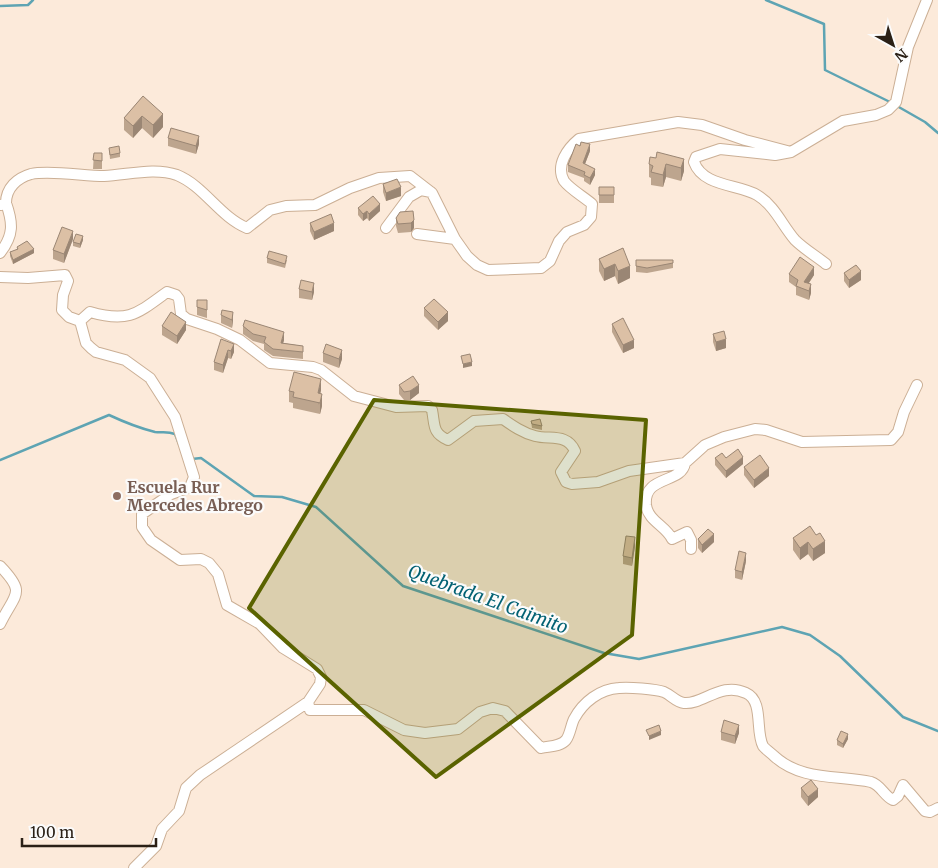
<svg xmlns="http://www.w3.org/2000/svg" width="938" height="868" font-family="Merriweather,serif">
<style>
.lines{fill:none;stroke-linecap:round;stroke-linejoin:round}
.stream{stroke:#5ea4b3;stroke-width:2.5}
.minor-casing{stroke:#cbaf95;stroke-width:12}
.minor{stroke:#fff;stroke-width:10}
.wall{fill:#bda58e}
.shaded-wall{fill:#9a8674}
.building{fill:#dcc0a5;stroke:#9a8674}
.marked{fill:#5a6300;fill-opacity:0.2;stroke:#5a6300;stroke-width:4;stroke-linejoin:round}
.education-dot{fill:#8d6e63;stroke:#fbfbfb;stroke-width:2}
.labels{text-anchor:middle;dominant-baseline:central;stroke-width:4.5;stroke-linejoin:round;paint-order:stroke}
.education-label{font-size:16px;font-weight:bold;fill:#785e54;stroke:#fbfbfb;text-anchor:start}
.water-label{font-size:18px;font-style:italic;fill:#026173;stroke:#fbfbfb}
</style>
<rect width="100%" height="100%" fill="#fceada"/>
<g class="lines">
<path class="stream" d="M766,0L824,24L825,70L892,103
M0,6L28,5L33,0
M897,106L925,122L938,133
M192,459L201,458L254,496L282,497L316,507L403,586L604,653L639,659L782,627L810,635L840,656L903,717L938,731
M0,460L109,415C124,422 139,428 155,432C162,433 167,431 175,434L179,444"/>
<g class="minor-casing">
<path id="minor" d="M6,203C6,188 17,178 31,174C50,170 84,176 104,176C128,175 154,167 177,175C204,186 220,217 247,228L270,210L286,206L315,205L350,188L379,178L410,176L432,193L455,239L467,256L477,265L488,270L541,268L550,261L559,241L567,232L584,225L591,217L592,204C584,197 570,189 564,181C555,165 568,148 579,139L678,122L702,125L745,140L791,152
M386,228L409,197L421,190L431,192
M417,234L455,239
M0,253C14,235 13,223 6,203L1,205
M826,264C816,256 804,249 795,240C782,225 775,206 757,195C739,184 703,187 694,162L696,157L720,149L775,155L791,152L843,121L876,115L888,110L896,102L908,47L927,0
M0,277L28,278L65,275L68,281L63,295L62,310L69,317L80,321L86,343L91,348L96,352L125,360L150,378L175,417L194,477L190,487L171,494L142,514V527L151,540L180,560L201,559L209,563L218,574L227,605L260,624L283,648L317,669L321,677L320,684L308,702L200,775L186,788L179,811L162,829L156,846L134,868
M80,321L90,312C128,323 137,314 167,292L176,295L179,299L181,314L187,319L217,329L240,340L270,363L313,367L321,370L354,396L396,407L428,406L432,410C435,425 432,433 448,440L474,421L503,419C513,426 523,433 535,436C550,440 567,433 575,451L561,472L566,482L572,484L598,482L629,471L685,463L705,445L724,437L755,429L766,430L802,442L891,440L898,432L904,412L917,385
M685,463C682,484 643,475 646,505C648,521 666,526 672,539L687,532L691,540V549
M0,566C27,594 15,593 0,624
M308,702L310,710H364L404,730L425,733L458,729L480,712L493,708L505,711L541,748C549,746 560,747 566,740C570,735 571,725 574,719C583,702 600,689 619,688C629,687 655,689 664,692C671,695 676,702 684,703C703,705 721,681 746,693C764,701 755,731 763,746C765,749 771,753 774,756C801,781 838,775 871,782C881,785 884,796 893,800L898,796L903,785L925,811L930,812L938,808"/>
</g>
<use href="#minor" class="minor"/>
</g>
<path class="wall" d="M143,96L163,127L153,138L142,128L133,138L124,130V118Z
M168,138L199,144L196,154L168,146Z
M109,148L120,153V157L110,159Z
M590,151L585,164L595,175L590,185L584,181V178L568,172V165Z
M94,153H102V169H93Z
M656,158L684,159V171L681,181L666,177L663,187L651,185V178L649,177V164Z
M383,184L401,196L386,201L383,192Z
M599,187H614V203H599Z
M358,208L380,211L369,221L367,218L363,221L358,215Z
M413,211L414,228L411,232L398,233L396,226V218Z
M310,223L334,231L314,240L310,231Z
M73,239L64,263L53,259V250Z
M83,240L80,248L73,246V242Z
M17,247L34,253L13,264L10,256V252L17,250Z
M623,248L630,278L618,284L615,276L604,281L599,271V259Z
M267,258L287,260L285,268L267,263Z
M636,260H673V268L647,273L636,272Z
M844,273L861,280L849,288L844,281Z
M789,274L814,275L809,283L811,293L809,300L796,295V287L789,282Z
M299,289L314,292L312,300L299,298Z
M197,300H207V318L197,315Z
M424,308L448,321L438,330L424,316Z
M221,315L233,320L232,328L221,323Z
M612,324L634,348L623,353L612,332Z
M162,326L186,330L177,344L162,335Z
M243,326L284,340L283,343L303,346V359L273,356L264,350V344L253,341L243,334Z
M713,334L726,348L716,351L713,342Z
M234,344V352L231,359L228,358L223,373L214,370V362Z
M323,353L342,359L339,368L323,362Z
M399,385L419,393L410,400H404L399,394Z
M321,390L320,394L322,406L320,414L293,408V403L289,402V391Z
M531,421L542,426V430L532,428Z
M715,458H726L743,464L726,478L715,465Z
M744,467L769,476L754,488L744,475Z
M810,526L825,553L813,561L808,554L800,560L793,550V538Z
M698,539L714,542L702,553L698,548Z
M635,546L632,566L623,564V556Z
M746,561L742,580L735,578V570Z
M721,732L739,733L735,744L721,740Z
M848,739L843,748L837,745V740Z
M801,788L818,797L808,806L801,797Z"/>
<path class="shaded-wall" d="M163,114V127L153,138V125Z
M142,116V128L133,138V126Z
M199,136V144L196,154V146Z
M590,144V151L583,169V163Z
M684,159V171L681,181V168Z
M666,164V177L663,187V175Z
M595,169V175L590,185V178Z
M401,187V196L386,201V193Z
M380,204V211L369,221V214Z
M367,211V218L363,221V214Z
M414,220V228L411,232V223Z
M334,223V231L314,240V232Z
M73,231V239L64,263V254Z
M83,236V240L80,248V244Z
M34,249V253L13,264V260Z
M615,264V276L604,281V269Z
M630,266V278L618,284V271Z
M814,267V275L804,290V282Z
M861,271V280L849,288V280Z
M314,283V292L312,300V292Z
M811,284V293L809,300V291Z
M233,312V320L232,328V320Z
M448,312V321L438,330V322Z
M186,322V330L177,344V336Z
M284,332V340L281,351V343Z
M726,339V348L716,351V342Z
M634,340V348L623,353V345Z
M234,344V352L231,359V351Z
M228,350V358L223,373V365Z
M342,350V359L339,368V359Z
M472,362V366L463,368V364Z
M321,379V390L318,405V393Z
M419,385V393L410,400V391Z
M322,394V406L320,414V403Z
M743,457V464L726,478V471Z
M769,468V476L754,488V480Z
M714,534V542L702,553V545Z
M635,537V546L632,566V558Z
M825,541V553L813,561V549Z
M808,542V554L800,560V548Z
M746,553V561L742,580V572Z
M739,725V733L735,744V736Z
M661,731V735L649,740V736Z
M848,734V739L843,748V744Z
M818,789V797L808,806V797Z"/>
<path class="building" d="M143,96L163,114L153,125L142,116L133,126L124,118Z
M171,128L199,136L196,146L168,138Z
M581,142L590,144L583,163L595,169L590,178L584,175L585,172L568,165L576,144L580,146Z
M119,146L120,153L110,155L109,148Z
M657,152L684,159L681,168L666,164L663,175L651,172L653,166L649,164L650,157L656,158Z
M94,153H102V161L93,160Z
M397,179L401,187L386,193L383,184Z
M599,187H614V195H599Z
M373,196L380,204L369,214L367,211L363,214L358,208Z
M413,211L414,220L411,223L398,224L396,218L400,212Z
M331,214L334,223L314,232L310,223Z
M62,227L73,231L64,254L53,250Z
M76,234L83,236L80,244L73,242Z
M27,241L34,249L13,260L10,252L18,249L17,247Z
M623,248L630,266L618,271L615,264L604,269L599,259Z
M269,251L287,256L285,264L267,258Z
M800,257L814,267L804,282L811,284L809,291L796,286L798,280L789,274Z
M636,260H673V263L647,268L636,266Z
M856,265L861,271L849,280L844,273Z
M301,280L314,283L312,292L299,289Z
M434,299L448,312L438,322L424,308Z
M197,300H207V310L197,307Z
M222,310L233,312L232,320L221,315Z
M171,312L186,322L177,336L162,326Z
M623,318L634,340L623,345L612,324Z
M245,320L284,332L281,343L303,346V352L273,349L264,342L266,337L253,334L243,326Z
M724,331L726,339L716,342L713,334Z
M221,339L234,344L231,351L228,350L223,365L214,362Z
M326,344L342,350L339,359L323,353Z
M470,354L472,362L463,364L461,356Z
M294,372L321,379L318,393L322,394L320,403L293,397L294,392L289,391Z
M413,376L419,385L410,391L404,392L399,385Z
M540,419L542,426L532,424L531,421Z
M738,449L743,457L726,471L715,458L722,453L726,458Z
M760,455L769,468L754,480L744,467Z
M810,526L816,535L820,533L825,541L813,549L808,542L800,548L793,538Z
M708,529L714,534L702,545L698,539Z
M626,536L635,537L632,558L623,556Z
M739,551L746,553L742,572L735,570Z
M724,720L739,725L735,736L721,732Z
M659,725L661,731L649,736L646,730Z
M841,731L848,734L843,744L837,740Z
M811,780L818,789L808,797L801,788Z"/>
<path class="marked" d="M374,400L646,420L632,635L436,777L249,608Z"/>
<circle class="education-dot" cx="117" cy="496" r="5"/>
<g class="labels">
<g class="education-label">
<text x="127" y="487">Escuela Rur<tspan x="127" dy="18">Mercedes Abrego</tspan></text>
</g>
<g class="water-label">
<text transform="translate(488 599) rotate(20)">Quebrada El Caimito</text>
</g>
</g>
<g transform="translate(893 45) rotate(141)" stroke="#fbfbfb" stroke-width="4" paint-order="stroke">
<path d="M0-4L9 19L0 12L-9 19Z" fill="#2a2016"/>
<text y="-8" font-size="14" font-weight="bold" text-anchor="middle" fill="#2a2016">N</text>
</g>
<path d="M22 838v8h134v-8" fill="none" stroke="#2a2016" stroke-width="2.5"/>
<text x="30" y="838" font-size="15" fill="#2a2016" stroke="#fbfbfb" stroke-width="4" paint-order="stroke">100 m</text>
</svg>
